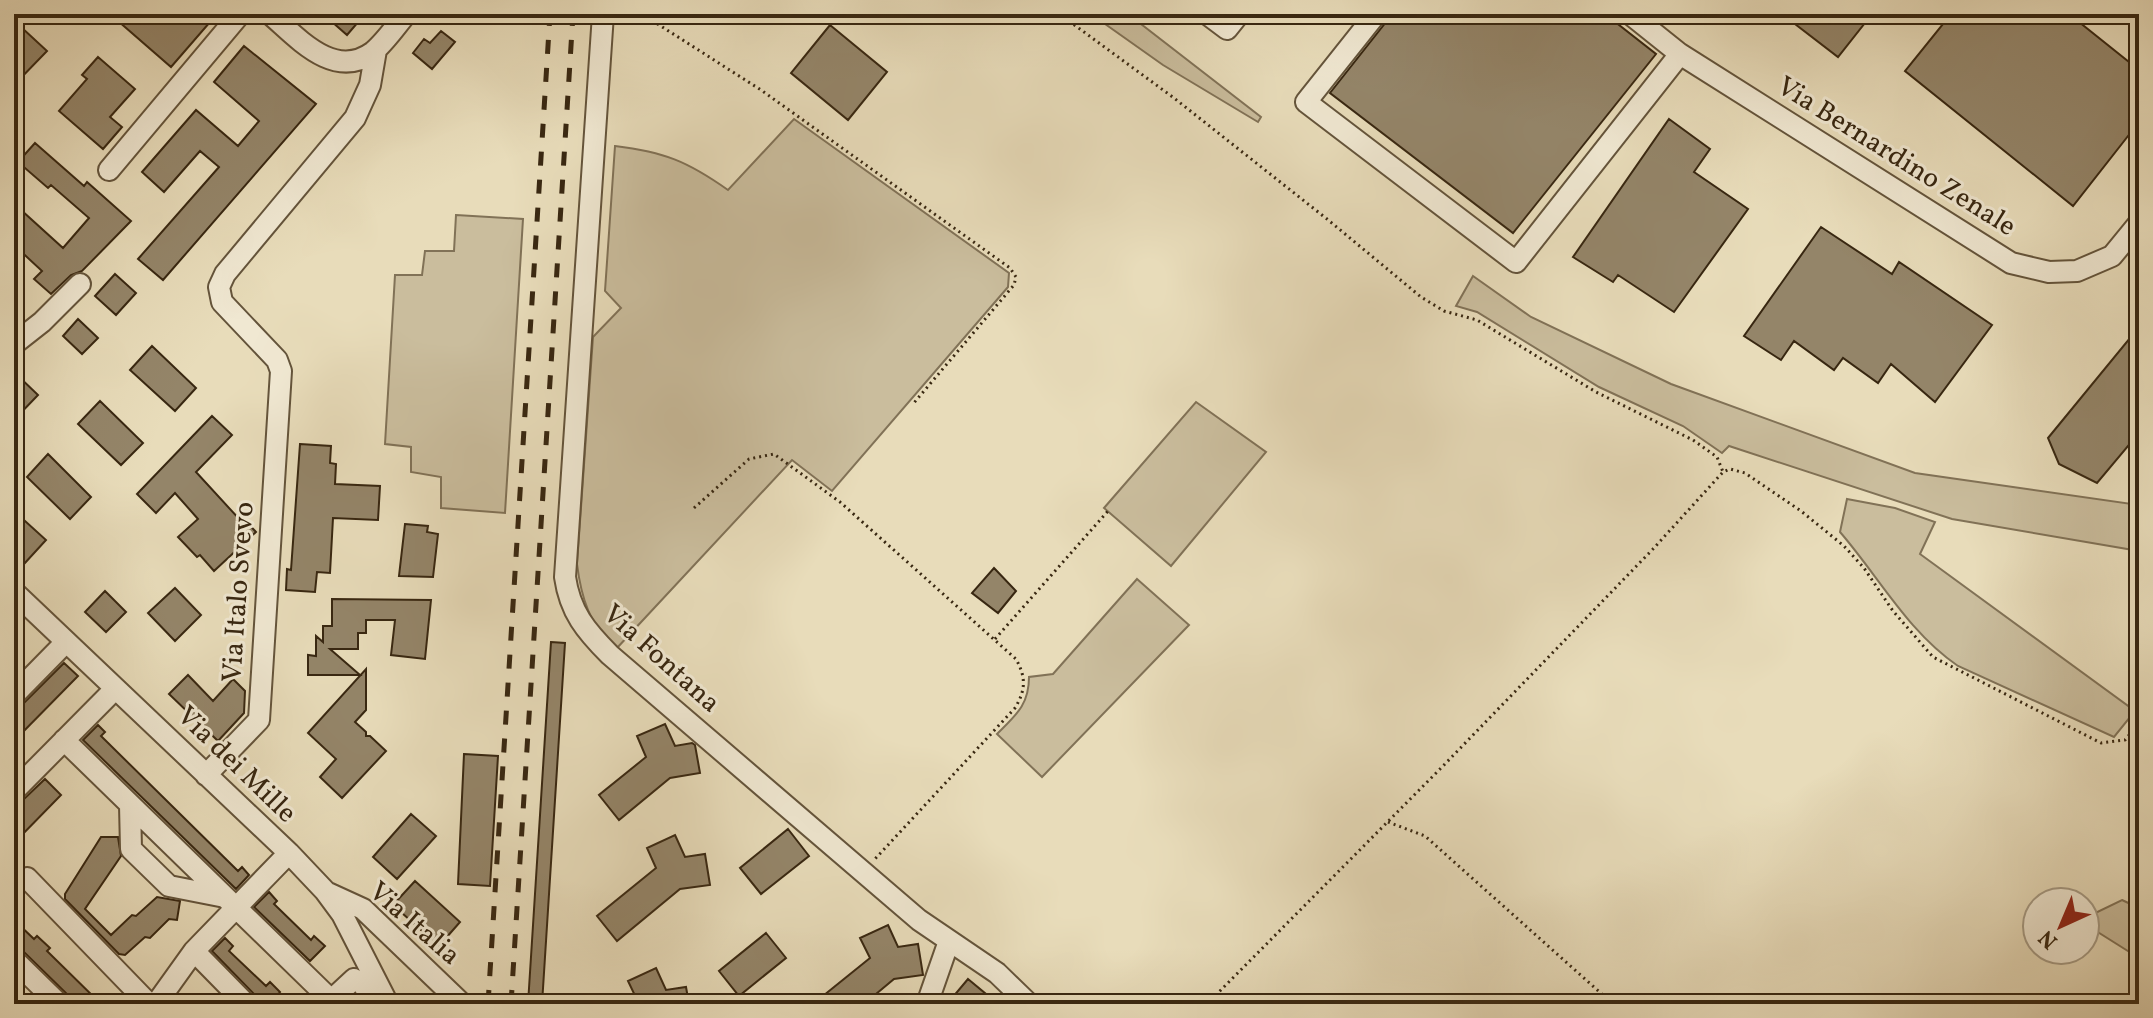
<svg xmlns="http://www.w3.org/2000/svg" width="2153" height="1018" font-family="Vollkorn,serif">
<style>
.green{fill:#cabd9d;stroke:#817257;stroke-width:2}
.building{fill:#948569;stroke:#382711;stroke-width:2}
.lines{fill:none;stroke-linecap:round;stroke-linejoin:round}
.minor-casing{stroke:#64543b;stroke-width:24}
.path{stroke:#382711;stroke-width:3;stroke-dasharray:2 4;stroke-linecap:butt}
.minor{stroke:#f0e8d2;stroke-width:20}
.rail{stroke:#382711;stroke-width:5;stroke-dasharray:14 14;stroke-linecap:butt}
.labels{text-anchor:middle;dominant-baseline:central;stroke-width:6;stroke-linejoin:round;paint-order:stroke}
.street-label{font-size:28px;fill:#382711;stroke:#f0e8d2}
</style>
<rect width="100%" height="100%" fill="#e8dcba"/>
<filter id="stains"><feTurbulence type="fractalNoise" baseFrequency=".0025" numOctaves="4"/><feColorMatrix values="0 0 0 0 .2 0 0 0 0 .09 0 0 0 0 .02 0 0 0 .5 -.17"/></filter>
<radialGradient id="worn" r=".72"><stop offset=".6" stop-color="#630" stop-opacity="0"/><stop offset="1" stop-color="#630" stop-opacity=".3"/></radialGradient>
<path class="green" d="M1091,14H1128L1261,117L1258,122L1163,65Z
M794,119L1009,273L1008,287L832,491L792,460L616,649C590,627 581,597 577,564L593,337L621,308L605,291L615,146C664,152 687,161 728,190Z
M456,215L523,219L505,513L441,508V477L411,472V447L385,444L395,275H422L425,251H454Z
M1473,276L1531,317L1671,384L1915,473L2139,505V551L1952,519L1729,446L1722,453L1683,426L1599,387L1477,312L1456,306Z
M1196,402L1266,452L1171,566L1104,508Z
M1847,499L1895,508L1935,522L1920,554L2135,711L2114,737L1958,666C1908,632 1879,577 1840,532Z
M1137,579L1189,625L1042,777L997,734C1016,715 1029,705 1029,677L1053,674Z
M2122,900L2139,908V958L2085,924V918Z"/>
<path class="building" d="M110,14H217L171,67Z
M323,14H365L347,35Z
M1389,14H1605L1656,54L1513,233L1330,93L1386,22Z
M1782,14H1872L1838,57Z
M1951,14H2069L2139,70V122L2073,206L1905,71Z
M830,25L887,72L848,120L791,73Z
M21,27L47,51L14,85V34Z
M441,31L455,42L432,69L413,53L424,39L430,43Z
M244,46L316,104L163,280L138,259L219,167L200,151L164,192L142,172L196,110L238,146L259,121L214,82Z
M98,57L135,89L110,117L122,127L103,149L59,111L87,79L82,75Z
M1669,119L1710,149L1694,172L1748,209L1674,312L1618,275L1613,282L1573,257Z
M35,143L84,186L87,182L131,221L82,271L71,275L51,294L34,279L42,271L14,245V218L21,210L63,248L89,218L51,185L48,188L18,162Z
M1821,227L1892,274L1899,262L1992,325L1935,402L1891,364L1878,383L1843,358L1834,370L1794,341L1781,360L1744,336Z
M115,274L136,293L116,315L95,296Z
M78,319L98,338L82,354L63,336Z
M2139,327V433L2097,483L2059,464L2048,438Z
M152,346L196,388L175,411L130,370Z
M14,372L38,395L14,420Z
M100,401L143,443L121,465L78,424Z
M212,416L232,435L196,472L241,521L244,519L256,532L214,571L200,555L197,557L178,537L198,519L175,493L156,513L137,494Z
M300,444L331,446L330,463L336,464L335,484L380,486L378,520L333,518L330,573L317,572L315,592L286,590L287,569L291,570Z
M48,454L91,497L70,519L27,477Z
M14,511L46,540L24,564L14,555Z
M405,524L428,526L427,532L438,534L433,577L399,576Z
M994,568L1016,591L998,613L972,593Z
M175,588L201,615L175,641L148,613Z
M105,591L126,612L106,632L85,612Z
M332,599L431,600L425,659L391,655L395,620H366V633H358V649H330L360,675H308V655L316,656V636L323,642V626H332Z
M551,642L565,643L542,1004H528Z
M64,663L78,676L14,741V708L23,704Z
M366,669V710L355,722L366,732V736H370L386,751L342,798L320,777L336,759L308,733Z
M188,675L213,701L233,679L245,691L244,713L218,741L169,694Z
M665,724L675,746L692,743L695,745L700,773L670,778L619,820L599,795L646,757L637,736Z
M98,725L105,732L101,736L238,871L242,867L249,875L236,889L83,740Z
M464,754L498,756L490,886L458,884Z
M45,779L61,795L14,843V805L23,800Z
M411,814L436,836L397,879L373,857Z
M788,829L809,856L761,894L740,868Z
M675,835L685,857L705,854L710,885L680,889L617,941L597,916L656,868L647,848Z
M101,837H118L121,856L85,909L111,935L132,915L136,916L157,897L180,901L177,920L169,919L150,938L145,937L125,955L119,954L65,899V894Z
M415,881L460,922L439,946L393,905Z
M269,892L277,901L274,904L311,940L314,936L325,946L310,961L254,907Z
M14,920L34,939L37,936L50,948L47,951L101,1004H72L68,995L23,951L14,947Z
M888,925L898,947L918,944L923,975L894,979L864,1004H813L870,958L860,938Z
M766,933L786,958L739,996L719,971Z
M225,938L233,946L229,951L266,986L270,982L280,992L269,1004H259L255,995L212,951Z
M656,968L666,990L686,987L689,1004H639L628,981Z
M968,979L986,994L978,1004H947Z"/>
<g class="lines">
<g class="minor-casing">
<path id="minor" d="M270,14C297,37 334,81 373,52C385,42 396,26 406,14
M603,14L565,577C570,612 586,631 610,655L919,920L997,973L1029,1004
M1207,14L1227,29L1239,14
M1376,14L1306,102L1516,262L1680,54
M1630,14L1680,54L2011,263L2049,272L2077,271L2112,256L2139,223
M109,170L240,14
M14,344L42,322L80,284
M14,592L289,853L325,891L342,914L388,1004
M14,695L66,642
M64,740L331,1000
M206,775L259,720L281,371L277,360L222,302L219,287L225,274L355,118L370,85L376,50
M14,791L115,689
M130,805L131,849L169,886L225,897
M27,878L149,1004
M328,893L363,909L462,1004
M194,951L246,1004
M14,960L59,1004
M156,1004L194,951L289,853
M327,1004L354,979L364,985L372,1004
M927,1004L949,941"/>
</g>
<path class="path" d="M642,14L761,90L1010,268L1016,277L1014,285L913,404
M1069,21L1174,98L1327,219L1421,297L1444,311L1477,320L1596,392L1693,440L1717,457L1723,472
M694,508L749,459L774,454L840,502L1016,659C1026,677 1026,690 1015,708L875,859
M995,639L1109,510
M1388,822L1425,836L1613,1004
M1207,1004L1443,766L1653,549L1723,472L1730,469L1745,473L1801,511L1844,546L1864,568L1893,611L1933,657L2101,743L2125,740L2139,723"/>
<use href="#minor" class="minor"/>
<path class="rail" d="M488,1004L550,14
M511,1004L573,14"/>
</g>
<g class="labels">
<g class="street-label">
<text transform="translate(1896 157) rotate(32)">Via Bernardino Zenale</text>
<text transform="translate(239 592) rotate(-86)">Via Italo Svevo</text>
<text transform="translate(661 659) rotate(42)">Via Fontana</text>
<text transform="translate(236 765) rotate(44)">Via dei Mille</text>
<text transform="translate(414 924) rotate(41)">Via Italia</text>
</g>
</g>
<rect width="2153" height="1018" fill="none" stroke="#e8dcba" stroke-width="48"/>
<rect x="16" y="16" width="2121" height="986" fill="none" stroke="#382711" stroke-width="4"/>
<rect x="24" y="24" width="2105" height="970" fill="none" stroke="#382711" stroke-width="2"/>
<g transform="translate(2061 926) rotate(224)"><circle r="38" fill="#f0e8d2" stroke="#a69b85" stroke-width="2"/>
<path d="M0-6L14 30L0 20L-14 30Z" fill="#8f2418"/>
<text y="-12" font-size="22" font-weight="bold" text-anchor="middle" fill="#382711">N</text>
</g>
<rect width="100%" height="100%" filter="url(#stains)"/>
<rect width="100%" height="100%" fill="url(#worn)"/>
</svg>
